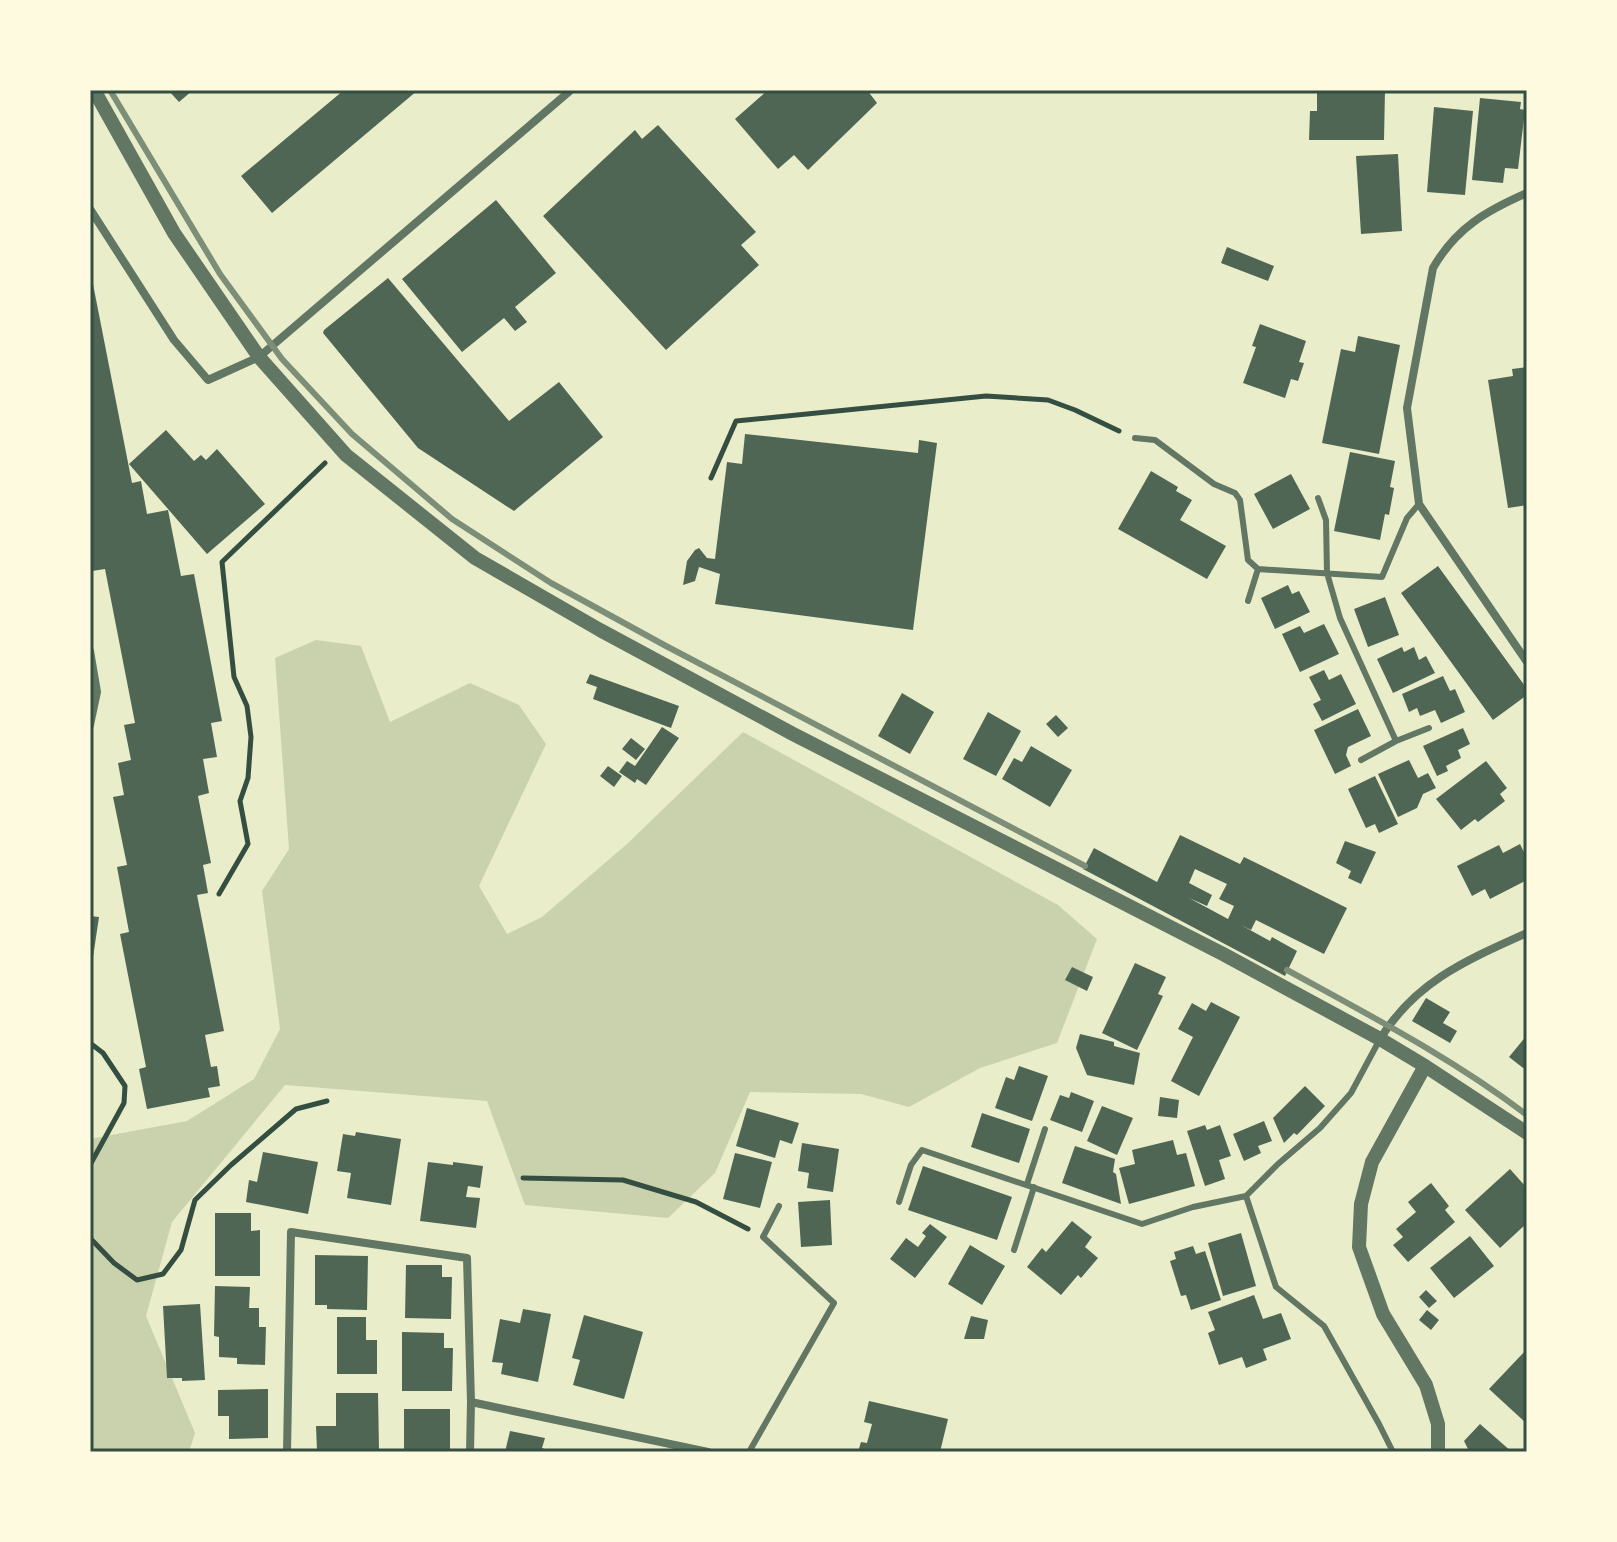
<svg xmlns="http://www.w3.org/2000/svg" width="1617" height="1542" font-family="Inter,sans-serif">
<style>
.green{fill:#cad2ad}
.building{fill:#4f6655;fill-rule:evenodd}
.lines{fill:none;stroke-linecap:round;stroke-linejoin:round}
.path{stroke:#344e41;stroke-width:5}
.service{stroke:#617663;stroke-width:6}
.minor{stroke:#617663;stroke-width:8}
.tertiary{stroke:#617663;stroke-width:14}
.rail{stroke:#7c8e77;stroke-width:6}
.neatline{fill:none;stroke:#344e41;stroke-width:3}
</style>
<rect width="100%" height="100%" fill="#e9edc9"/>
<path class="green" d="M316,640L361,646L390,722L470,683L519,705L546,744L479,886L507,934L542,917L627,844L743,732L1058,905L1097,939L1057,1043L980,1068L909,1107L861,1094L750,1092L715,1173L668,1218L525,1205L487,1101L285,1085L172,1222L146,1316L195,1433L189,1452H90V1139L187,1121L254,1079L280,1029L262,891L289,849L275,658Z"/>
<path class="building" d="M168,90H193L179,102Z
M344,90H418L272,213L241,176Z
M768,90H867L877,103L808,170L794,155L778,169L735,119Z
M1317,90H1385L1384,140H1309L1310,111H1317Z
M1480,98L1521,102L1520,109L1525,110L1518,169L1505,168L1503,183L1472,180Z
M1434,107L1473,111L1465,195L1427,192Z
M658,125L756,232L741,245L759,265L666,350L543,216L635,130L642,139Z
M1398,154L1402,231L1361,234L1356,156Z
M496,200L556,273L515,307L527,322L515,331L504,318L462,352L402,279Z
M1227,247L1274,266L1268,281L1221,263Z
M388,278L509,421L559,382L603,437L514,511L418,448L323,333L324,330Z
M90,284H93L132,483L141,481L147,514L168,510L181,576L194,574L222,721L211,723L217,757L203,759L209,793L198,796L211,863L203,865L208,893L197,895L224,1031L205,1035L211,1067L217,1066L220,1086L208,1088L210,1097L147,1109L139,1069L146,1067L120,934L129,932L117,867L127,865L113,797L124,795L118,763L131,760L124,725L135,723L105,569L92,571L90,560Z
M1260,324L1306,341L1299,362L1304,363L1298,381L1291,379L1285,398L1243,383L1256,347L1252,346Z
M1358,336L1400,345L1379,454L1322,443L1341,349L1355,352Z
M1527,367V505L1508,508L1488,380L1513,376L1512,369Z
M166,430L194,461L201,455L206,460L217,449L265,504L207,554L129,464Z
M745,434L918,453L919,440L937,443L913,630L715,604L720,574L699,567L695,581L683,585L687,561L695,550L699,548L707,558L715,559L727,462L742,464Z
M1350,452L1395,461L1390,487L1394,488L1389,515L1385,514L1380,540L1334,531Z
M1151,471L1178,487L1176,491L1192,500L1180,520L1226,546L1207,579L1118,529Z
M1291,474L1310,509L1273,529L1254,494Z
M1438,566L1527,689V695L1493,720L1401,593Z
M1288,585L1292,594L1299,591L1310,612L1275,629L1261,598Z
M1385,597L1399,635L1368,647L1354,609Z
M1324,624L1339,654L1300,672L1282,634L1300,626L1304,633Z
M1402,647L1404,652L1414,647L1419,660L1426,656L1435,673L1393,693L1377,659Z
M1324,670L1329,680L1341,674L1356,704L1322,721L1313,704L1321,700L1309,677Z
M590,674L679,706L671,728L593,699L597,687L586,683Z
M1443,676L1450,691L1455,689L1465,712L1441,723L1435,710L1420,716L1417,708L1409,712L1402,694Z
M902,693L934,712L910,754L878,736Z
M1358,709L1371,736L1348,747L1346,755L1351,766L1335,774L1314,730Z
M988,712L1021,731L996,776L963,759Z
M1056,715L1068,728L1058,737L1046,724Z
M662,727L679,738L646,785L637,779L635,783L619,772L627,761L635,766Z
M1463,728L1470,744L1458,750L1461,758L1446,766L1448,771L1437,776L1423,746Z
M631,738L645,749L636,760L622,749Z
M1031,746L1072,770L1050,807L1002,779L1014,758L1022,762Z
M1409,760L1418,778L1428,773L1436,788L1423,794L1417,808L1398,817L1378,774Z
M1486,761L1507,788L1500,794L1505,801L1478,822L1475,819L1461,830L1436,799Z
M608,766L622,776L614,787L600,776Z
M1375,776L1398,824L1379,833L1375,824L1366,828L1348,789Z
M1180,835L1240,864L1244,857L1347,908L1324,954L1256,920L1251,930L1241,925L1270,941L1272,937L1297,951L1285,976L1083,869L1094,848L1157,882ZM1195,869L1227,884L1219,899L1234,906L1228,919L1189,898L1207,906L1212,895L1189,883Z
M1345,841L1376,852L1361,884L1348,878L1351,871L1336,863Z
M1520,844L1527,858V880L1490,899L1485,889L1472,896L1457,866L1499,845L1503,853Z
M90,916L99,917L92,964H90Z
M1135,963L1166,977L1158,994L1163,996L1137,1050L1102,1033Z
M1072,967L1093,977L1087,991L1065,980Z
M1426,998L1450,1012L1443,1023L1457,1031L1450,1043L1412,1021Z
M1211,1002L1240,1017L1199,1096L1171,1081L1193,1037L1178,1029L1192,1003L1206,1011Z
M1080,1034L1114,1042V1046L1140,1053L1134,1085L1087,1075L1076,1048Z
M1527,1035V1071L1509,1057Z
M1019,1066L1048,1076L1032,1121L995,1108L1006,1077L1014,1080Z
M1305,1086L1325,1106L1297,1135L1294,1133L1284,1143L1273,1118Z
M1071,1092L1094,1101L1082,1132L1050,1120L1060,1095L1069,1098Z
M1160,1097L1179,1100L1177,1118L1158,1116Z
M1102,1106L1133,1118L1117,1155L1087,1141Z
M747,1108L799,1123L792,1144L780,1140L775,1158L736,1146Z
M982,1113L1030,1129L1019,1163L971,1147Z
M1264,1121L1272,1141L1258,1146L1261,1153L1244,1161L1233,1134Z
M1205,1125L1207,1130L1220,1125L1231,1156L1219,1160L1225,1179L1205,1186L1187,1131Z
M356,1132L401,1139L391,1205L347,1198L351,1173L337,1171L343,1134L355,1136Z
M1173,1140L1177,1155L1186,1153L1195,1186L1129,1204L1119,1168L1135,1164L1132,1150Z
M802,1143L839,1149L833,1192L807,1188L809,1173L798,1171Z
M1075,1146L1115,1159L1113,1172L1116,1174L1121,1204L1062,1183Z
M263,1152L318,1162L308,1214L246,1202L249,1180L257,1182Z
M735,1153L772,1162L760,1208L723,1199Z
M428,1162L453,1165V1162L483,1166L480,1188L468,1186L466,1197L480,1198L476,1228L420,1221Z
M923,1166L1012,1197L997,1240L908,1210Z
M1510,1169L1527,1188V1223L1500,1248L1465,1210Z
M1431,1183L1449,1206L1445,1210L1455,1222L1408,1262L1393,1245L1403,1237L1396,1229L1416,1212L1408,1202Z
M830,1200L832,1245L801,1247L798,1202Z
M215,1213H251V1231L260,1230V1276H215Z
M1072,1221L1092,1237L1085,1247L1098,1258L1081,1278L1078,1275L1061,1295L1027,1267L1042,1248L1046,1252Z
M930,1224L947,1237L915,1278L890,1259L906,1238L918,1247L926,1236L922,1233Z
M1241,1233L1256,1286L1223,1296L1208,1243Z
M1470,1236L1494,1266L1454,1298L1430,1268Z
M970,1245L1005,1266L982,1305L948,1284Z
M1193,1246L1196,1254L1205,1251L1221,1300L1191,1310L1186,1295L1181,1296L1170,1261L1176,1259L1174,1252Z
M315,1255L368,1256L367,1310L327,1309V1305H315Z
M406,1265H442V1277H452L451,1319L405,1318Z
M215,1286L250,1287L249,1308H259V1327H266L265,1365L237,1364V1358L219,1357V1337L214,1336Z
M1426,1290L1437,1301L1429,1308L1419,1297Z
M1254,1295L1263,1319L1281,1313L1291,1339L1263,1349L1267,1360L1246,1368L1242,1357L1219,1365L1208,1333L1215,1330L1208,1312Z
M200,1304L205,1380L182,1381V1378H167L163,1306Z
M523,1309L551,1314L538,1382L501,1374L503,1363L492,1362L500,1319L520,1323Z
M1427,1310L1439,1320L1431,1330L1419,1320Z
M584,1315L643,1332L624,1399L573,1385L580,1360L572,1358Z
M971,1316L988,1320L984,1339H964Z
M337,1317H366V1340H377V1374H337Z
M402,1332L444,1333V1348H453L452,1391H402Z
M1527,1349V1424L1489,1389Z
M268,1389V1438L229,1439V1416H218V1390Z
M336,1393H378L379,1450L317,1451L316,1426H336Z
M869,1401L948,1419L940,1452H858L861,1442L867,1443L872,1424L864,1422Z
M404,1409H450V1452H404Z
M1480,1424L1512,1452H1467L1468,1449L1464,1441Z
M510,1431L545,1438L542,1448L552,1452H505Z"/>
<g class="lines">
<path class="path" d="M711,478L736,421L986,396L1048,400L1075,410L1119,431
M219,894L248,844L240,801L248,778L251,737L247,706L234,677L222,562L325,463
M90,1043L103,1053L125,1086L124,1103L90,1165
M523,1178L623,1180L696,1202L748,1229
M90,1238L114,1263L137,1280L163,1274L181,1250L195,1200L231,1165L296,1109L327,1101"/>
<path class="service" d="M1135,438L1155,440L1214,484L1235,493L1240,500L1248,560L1258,569L1382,577L1407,518L1419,504
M1318,498L1326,520L1327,573L1340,618L1396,741
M1248,601L1258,569
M1361,760L1396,741L1429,728
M1027,1184L1045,1129
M1246,1196L1276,1287L1324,1326L1379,1424L1393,1452
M899,1202L911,1165L922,1150L1142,1224L1193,1207L1246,1196L1278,1164L1320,1128L1351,1093L1380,1039
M1014,1250L1034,1187
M749,1452L834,1303L763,1237L779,1206"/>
<path class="minor" d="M1527,193C1486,211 1456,228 1433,268L1407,408L1419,504L1527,662
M90,209L174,340L208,380L259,357L571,90
M90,651L97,692L90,725
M1380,1039C1416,981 1467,960 1527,933
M287,1452L291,1232L467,1258L471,1402L708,1452
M470,1452L471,1402"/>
<path class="tertiary" d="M94,90L174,233L259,357L346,455L475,558L600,630L793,734L1223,954L1380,1039L1425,1066L1527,1133
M1425,1066L1372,1162L1361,1204L1359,1247L1383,1314L1426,1385L1438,1424V1452"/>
<path class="rail" d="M110,90L220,274L282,359L352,434L452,519L551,583L666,646L1085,866
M1287,970C1369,1015 1452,1058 1527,1115"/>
</g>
<rect width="1617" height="1542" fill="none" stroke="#fefae0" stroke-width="184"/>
<rect x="92" y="92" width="1433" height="1358" class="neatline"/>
</svg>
